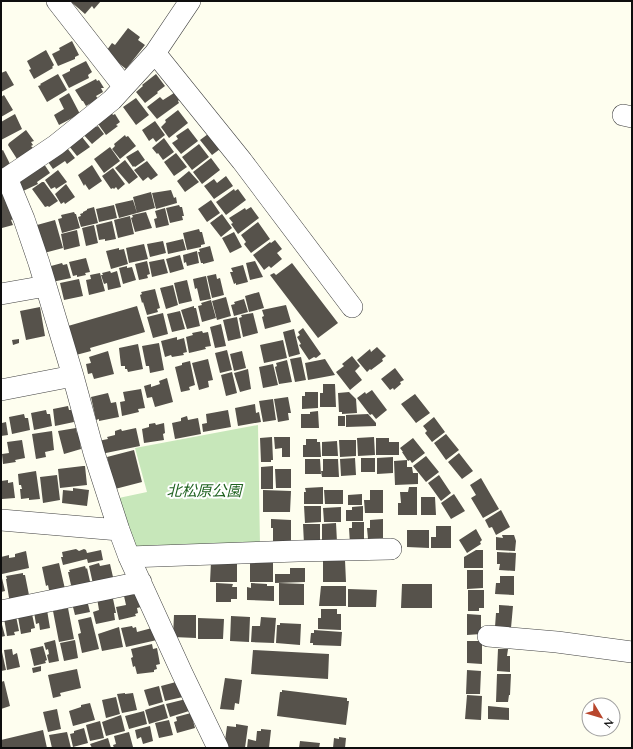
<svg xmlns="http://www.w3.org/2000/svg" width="633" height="749" font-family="Spectral,'Noto Sans JP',serif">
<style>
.green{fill:#c7e7ba}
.building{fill:#56524b}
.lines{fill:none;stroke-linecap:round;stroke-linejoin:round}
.minor-casing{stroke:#414141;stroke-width:22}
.minor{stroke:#fff;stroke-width:21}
.labels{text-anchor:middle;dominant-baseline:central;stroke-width:4;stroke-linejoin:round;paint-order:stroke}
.park-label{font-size:15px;font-style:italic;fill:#216322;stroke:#fff}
</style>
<rect width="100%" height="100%" fill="#fefeef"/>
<path class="green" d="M258,425L260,545L140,550L131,542L114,499L147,492L135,448Z"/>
<path class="building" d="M70,1H101L94,9L92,6L85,14Z
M128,28L140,37L138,40L145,45L126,69L107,54L110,51L107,50L112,43L115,45Z
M72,41L79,55L75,57V59L58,66L52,54L60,50L59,48Z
M46,50L54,65L52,67L53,68L34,79L29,70L31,69L27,61Z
M86,61L92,72L88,75L89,78L69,88L62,75L70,71V69Z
M6,71L14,85L1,92V73Z
M58,74L67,90L47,102L38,86L41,85L40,84Z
M156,74L165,86L157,92L158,93L145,103L136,92L143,86L142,85Z
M96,79L97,81L99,80L104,88H101L103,92L96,96L98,99L86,106L83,101H82L75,90Z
M69,93L80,114L59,125L54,115L64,109L59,99Z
M174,93L179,100L178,101L179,103L157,119L147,107L160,97L163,100Z
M4,95L13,110L1,117V97Z
M136,98L149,115L136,125L123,107Z
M178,110L188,123L169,138L161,127L166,122L165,120Z
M111,112L113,115L115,114L120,122L116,125L118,126L106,135L96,121Z
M15,114L22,129L1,140V122Z
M155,121L165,135L156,142L153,138L149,141L142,130Z
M93,122L96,127L98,126L104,134L92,144L82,133Z
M188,128L198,141L181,154L172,143L178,139L176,136Z
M26,130L34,141L31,142L33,145L31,146L33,148L17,159L8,145L9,143Z
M208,134L220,149L212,155L200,140Z
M125,135L126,137L128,136L136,146L120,159L112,149L115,146L114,144Z
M82,137L90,147L77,156L69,146Z
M164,138L174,152L163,160L158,153L157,154L152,148Z
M64,144L75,158L67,164L65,161L53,169L46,159Z
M199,144L209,157L192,170L182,157Z
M110,147L120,161L104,173L94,159Z
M3,150L10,164L1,169V151Z
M138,150L145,160L135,167L134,166L133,167L126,157Z
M176,153L187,167L174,176L164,162Z
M211,158L220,170L202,184L193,172Z
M125,160L138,177L129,184L115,168Z
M42,161L50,173L37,182L38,184L21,192L19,184L21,175Z
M147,161L158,175L151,180L148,177L143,181L134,170Z
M92,165L102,181L89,190L85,184L84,186L78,175Z
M113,168L125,184L118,190L116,187L114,189L113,188L111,189L102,176Z
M58,170L67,182L56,189L55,187L51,189L45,180Z
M189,171L199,182L185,192L177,181Z
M226,176L233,186L214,199L204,186L214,179L217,183Z
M42,182H44L58,201L49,207L48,206L45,207L32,189Z
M66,184L75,197L65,204L64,202L61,204L55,194Z
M234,189L235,191L238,189L246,200L226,215L216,202Z
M171,190L174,198L176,197L177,203L156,209L152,193Z
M151,192L155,208L137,213L133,197Z
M5,193L13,219L11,220L13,225L2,228L1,194Z
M133,200L137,213L119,218L115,204Z
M211,200L220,213L207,222L198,209Z
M114,205L117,218L99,222L96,209Z
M179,205L180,207H182L184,216H182L183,220L170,223L166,208Z
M94,207L98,223L81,227L78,217L81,216L80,214L83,213V212L87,210V209Z
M251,207L259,218L238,234L231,224L233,223L229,218L245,208L246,210Z
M165,208L169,225L156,228L154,219L157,218L155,211Z
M74,212L75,214H76L80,228L62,233L58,219L62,218L61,215Z
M146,212L152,228L135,232L131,218L133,217L132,215Z
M222,214L232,228L221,237L210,223Z
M130,216L134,234L118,238L114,220Z
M55,220L63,248L44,253L37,225Z
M112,221L116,239L105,241V239L99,240L96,225Z
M258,222L270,239L251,253L244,244L246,242L241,235Z
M94,225L98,243L86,246L82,228Z
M199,229L200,232H202L205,244L201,245V247L187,250L183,233Z
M77,230L80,246L64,250L61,234Z
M234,232L242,247L230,253L222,238Z
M183,239L186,250L168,254L166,243Z
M275,240L282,249L277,253L282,259L271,268L269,266L264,270L253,255L270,242L271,243Z
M163,241L166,253L150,257L147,244Z
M144,244L148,259L129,263L126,248Z
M210,246L214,261L203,264V263H201L198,252H200L199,249Z
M119,248V250L124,249L128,264L111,269L106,251Z
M197,251L199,263L187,266L186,262L184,263L183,255Z
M180,255L184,269L170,273L166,259Z
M86,258L90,272L85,273L86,275L77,277V275L73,276L69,262Z
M164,259L168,273L152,277L149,262Z
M147,261L150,274L147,275L148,278L139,280L135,264Z
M255,261L263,277L250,280L246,263Z
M62,263L63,265L67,264L71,278L52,282L51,266Z
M292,263L338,323L318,338L270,275L274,273L276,275Z
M243,265L248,282L236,285V283L234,284L230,272H233L231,268Z
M127,266V268L132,267L136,280L123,284L119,268Z
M110,271L111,273L117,271L121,287L108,290L107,283L104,284L101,275H103L102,273Z
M100,273L105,291L89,295L86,280L91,279L90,275Z
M216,274L217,279L220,278L224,295L212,298L207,276Z
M206,276L211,299L200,301L197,288L195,289L193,279Z
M79,279L83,296L64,300L60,283Z
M187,280L192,301L179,304L174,283Z
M173,285L178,305L166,309L160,288Z
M155,289L160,308L157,309L158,312L147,315L143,302L142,303L140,295L142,294L141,292Z
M259,292L264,308L249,312L245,296Z
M226,297L231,316L217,320L212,301Z
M244,299L248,312L234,316L231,305L235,304L234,302Z
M211,300L216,318L202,322L198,306L202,305L201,303Z
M286,305L291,322L265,329L262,317L264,316L262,310Z
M137,306L145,332L90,348L91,351L76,355L68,326Z
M194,306V308H196L200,326L187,329L181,310Z
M40,307L45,336L26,340L20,311Z
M180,311L185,329L172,332L167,314Z
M163,313L168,334L153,338L147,317Z
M253,313L258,333L243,337L239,318L242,317L241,315Z
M237,317L241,338L228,341L223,320Z
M221,324L226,346L215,348L210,327Z
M303,328L321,354L316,358L314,357L309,360L299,345L301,344L297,337L300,335L298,332Z
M294,329L300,354L289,357L283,332Z
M202,331L203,333L208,332L211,346L205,347L206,349L189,353L186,337L193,335L192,333Z
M177,337V340L184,338L187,352L183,353L184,355L172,357L171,355L165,357L161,341Z
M19,339V343L13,345L12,340Z
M283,340L287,358L264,363L260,345Z
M159,343L164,370L150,373L149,366H146L142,346Z
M138,344L143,369L128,372L127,369H125V366H121L119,348Z
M377,347L386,356L382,359L383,361L371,370L370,369L367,372L357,360L370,349L371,352Z
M227,350L232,370L220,373L215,353Z
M108,351L114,374L94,379L92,373L88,374L86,364L91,363L89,357Z
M242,351L246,368L234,371L230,354Z
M352,356L360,366L355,371L362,380L350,390L336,372L344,366L342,364Z
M301,357L306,380L295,382L290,359Z
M208,359L213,380L208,381L209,387L199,390L192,363Z
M325,359L335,375L308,380L305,363Z
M287,360L292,382L279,384L275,367L277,366L276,363Z
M190,361L195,385L189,387L190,390L181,392L175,367L182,365V363Z
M273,364L278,385L263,388L259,367Z
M395,368L404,380L400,382L401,384L394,390L393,388L390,390L381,379Z
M248,369L251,389L240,392L234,373Z
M232,372L237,393L226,396L221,375Z
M167,378L173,402L155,407L152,397L147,398L144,386L151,384V387L160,384L159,381Z
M323,384H335L336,407H320V393H323Z
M141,389L145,408L138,409L139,412L122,416L120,402L125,401L123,392Z
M372,390L387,410L376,419L372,414L370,415L357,398L365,392L366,394Z
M305,392H318V408L302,409V396H305Z
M349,392L356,399L357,413L342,414V412H339L338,393Z
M108,393L111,403L116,402L119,417L99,421V419L96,420L91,397Z
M415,394L430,413L416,423L401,404Z
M288,397L291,413H288L289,420L278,422L274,399Z
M273,399L276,420L263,422L259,401Z
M255,404L256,413L259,412L261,422L238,426L235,408Z
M68,406L69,410H72L74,422L55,426L53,409Z
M46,410L47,414H50L52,426L34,430L31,413Z
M228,410L231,427L203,432L202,424L207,423L206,414Z
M318,411L319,428H301V414H310V412Z
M24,414L25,418H28L30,430L12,434L9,417Z
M368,414L376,423V426L346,427V415Z
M187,416L188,420L198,418L201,434L175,439L172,423L181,421V418Z
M338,416H345V426H338Z
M434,417L445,432L432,442L425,433L427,431L423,426Z
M1,420L2,423L6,422L8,435L1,436Z
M155,423L156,425L164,423L165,433L163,434L164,440L144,443L142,429L149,427V424Z
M76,428L77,433H79L81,449L64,454L58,431Z
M136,428L140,446L101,454L98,441L108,439L107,437L115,435V431L121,429L122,431Z
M52,431L54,450L45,452L46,457L36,459L32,434Z
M446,434L459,450L446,460L434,443Z
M272,437L273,460H271V462H261L260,438Z
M274,437H290V457H282V448L275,449Z
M374,437L375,455L358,456L357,438Z
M376,438H389V442H399V455H376Z
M413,438L425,453L412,463L410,460L408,461L402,452H403L400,448Z
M306,439H317V442H320L321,457H303V445H306Z
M22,440L25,458L15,460L16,462L3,464L2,454L9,453L7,442Z
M339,440H356V456L340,457Z
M337,441L338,456H322V442Z
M134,450L142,482L115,489L107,457Z
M459,453L473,471L462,479L448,462Z
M426,456L439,472L426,482L413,466Z
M393,457V473L377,474V458Z
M355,458L356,475L341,476L340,459Z
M361,458H375V472H361Z
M305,459H320L321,474H305Z
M323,459H338L339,477H322L321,471H323Z
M407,460V467H412L413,473H418V484L395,485L394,461Z
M83,466H85L87,485L60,488L58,469Z
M273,466V489H261V467Z
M275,469H291V488H276Z
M36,471L40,499L29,500V498L21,499L20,489H22L21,485H19L18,474Z
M57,475L60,500L43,503L40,477Z
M439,475L451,493L441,501L428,483Z
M481,478L499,509L483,518L471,498L476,495L470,485Z
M8,480V483L13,482L15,498L2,499L1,481Z
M323,487V504H304V492H306L305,488Z
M409,487H417V515H398V503H401L400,492H408Z
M73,488L89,490L87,506L62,503L63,490L73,491Z
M263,490L291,491L290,512H263Z
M324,490H343V504H325Z
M370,490H383V513H365L364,500H370Z
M362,494V505H348V495Z
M454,494L465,511L451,519L441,503Z
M421,497H435L436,515H421Z
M304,506H321V522L305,523Z
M363,506V521H346V510H352V507Z
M341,507V522H324L323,508Z
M501,510L510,527L496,535L492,527L489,528L485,520Z
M271,519L291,520V541H273V528H271Z
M383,519V538L368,539L367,528H370V520Z
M352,522H364V543L350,544L349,528H352Z
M336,523L337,542H322V524Z
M303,524H320V543L304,544Z
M436,526H451V548H431V537H436Z
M476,529L482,540L480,542L481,544L467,553L459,540Z
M407,530H429V548L407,547Z
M502,535H514L516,541L515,551L496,550V537L503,538Z
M76,549L79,551L84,549L86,550L87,553L101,550L103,560L88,563L87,559L63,565L61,557H63L62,552Z
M476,550H483V568H464V557Z
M26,551L29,568L2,574L1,557L9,555V558L15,557V554Z
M497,552L516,553L515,571L499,570L500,564H497Z
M323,560H345L346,582H323Z
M250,561H273V582H250Z
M211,562H237V582H210Z
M59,563L65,589L50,595L48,585L46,586L42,567Z
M99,563L100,566L110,564L113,577L93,584L89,566Z
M85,566L86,569L87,568L91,586L73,590L72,585H71L68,572H70L69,570Z
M290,568H305V582L275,583V574H290Z
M467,570H483V588L467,589Z
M23,573V575H25L30,600L10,604L6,579H7L6,576Z
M1,574L5,591L1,592Z
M500,576H514V595L495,594L496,583H500Z
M216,583L233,584L232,587H237V599H231V602H216Z
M251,583L267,584V586H274V601L247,600V587L251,588Z
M279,583L304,584V605H279Z
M402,584H432V608H401Z
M321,586H346V606H319Z
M348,589L377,590L376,607H348Z
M468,590H484V608H479V611H468Z
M112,594L116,613H114L115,620L96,624L93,612L99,610L97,598Z
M136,594L141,607L137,608L138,613L135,614L136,616L119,620L116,607L126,605L124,596Z
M87,600L90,612L75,615L72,603Z
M499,605L513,606L511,628L495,627L496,613H499Z
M68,608L74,639L59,642L53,611Z
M321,609H337V614H341V630L318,629V618H321Z
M47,610L50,628L40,630L39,623L36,624L34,612Z
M32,614L35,628L31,629V632L21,634L18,617Z
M467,614L481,615V634L467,635Z
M174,615H196V638L173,637Z
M16,616L19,631L14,632L15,635L7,636L4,618Z
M231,616L250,617L249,642L230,641Z
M91,617L99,649L82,653L78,634L81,633L78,620Z
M261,617L276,618L274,643L251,642L252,626H260Z
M198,618L224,619L223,639H198Z
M1,621L5,636L1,637Z
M280,623L301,624L300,645L276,643L277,625H280Z
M132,626L133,628L136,627L137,632L152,628L157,640L126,647L121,628Z
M119,627L123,647L102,651L98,634Z
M314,630L342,632L341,646L313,645V643H310L311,633H314Z
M55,640L59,661L49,663L47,655L49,654L48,649L46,650L44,643Z
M75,640L78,658L64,661L60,643Z
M467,641H482V664L467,663Z
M152,644L153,649L157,648L160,664L156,665L157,669L154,670V672L137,674L135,666L133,667L131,658L133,657L131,649Z
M43,646L47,660L45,661L46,663L34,666L30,649Z
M12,649L13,655L17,653L20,667L7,670L4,650Z
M498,649H508L507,656H510V672L497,671Z
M253,650L329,654L328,679L251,674Z
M1,652H2L6,670L1,671Z
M41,666V671L33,673L32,668Z
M77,669L81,688L60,693L61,696L53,698L48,675Z
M467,670L481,671L480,694H466Z
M497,674H511L510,695H509L508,702H496Z
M225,678L242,680L239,704L235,703L234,710L220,709Z
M4,681L10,706L1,709V682Z
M176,682L183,697L165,701L161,686Z
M159,686L163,702L149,706L144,690Z
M282,690L347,698V701H349L346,725L277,716L280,692H282Z
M125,693V694L133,693L137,710L122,713L117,694Z
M467,695L482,696L481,720L465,719Z
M116,697L120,714L106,718L102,700Z
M186,699L189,711L170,717L166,704Z
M90,703L95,720L73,726L69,711L81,707V705Z
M164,704L168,718L149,724L145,710Z
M488,706L509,708V720L488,719Z
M57,709L61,729L48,732L43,712Z
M144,711L147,724L129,729L125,716Z
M191,713L195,728L177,733L174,722L177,721L176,717Z
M121,715L125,731L106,736L102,722Z
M169,720L173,735L159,738L155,723Z
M100,721L104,738L90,741L86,725Z
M236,724L248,726L245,748H224L227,726L236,727Z
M150,726L153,741L143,744L141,737L137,739L135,730Z
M84,728L88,743L73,747L70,734L74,733V731Z
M261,729L271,730L269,748H247L248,739L256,741L257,731H261Z
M43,730L47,748H2L1,740Z
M67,732L71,748H52L49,735Z
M129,732L133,747L114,748L113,745L116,744L114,736Z
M339,737L346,738L345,748H333L334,738L339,739Z
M108,738L111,748H92L90,744Z
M300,741L320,743L319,748H299Z"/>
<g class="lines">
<g class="minor-casing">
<path id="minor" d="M57,1L124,87
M155,53L242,161L352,307
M623,115L632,117
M7,178L24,219L39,263L73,376L94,453L119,530L129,557L182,673L218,748
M1,179L7,178L56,145L112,100L155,53L190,1
M1,294L46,286
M1,390L73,376
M1,520L119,530
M129,557L298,551L391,549
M1,611L141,582
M488,636L557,642L632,652"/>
</g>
<use href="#minor" class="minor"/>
</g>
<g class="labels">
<g class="park-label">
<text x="204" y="491">北松原公園</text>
</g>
</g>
<rect width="633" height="749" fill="none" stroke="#0e0e0e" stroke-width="4"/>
<g transform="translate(601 717) rotate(128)"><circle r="19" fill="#ffffff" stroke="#9f9f9f"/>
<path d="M0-3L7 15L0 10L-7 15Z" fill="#b8462c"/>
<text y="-6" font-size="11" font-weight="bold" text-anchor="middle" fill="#0e0e0e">N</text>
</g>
</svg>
